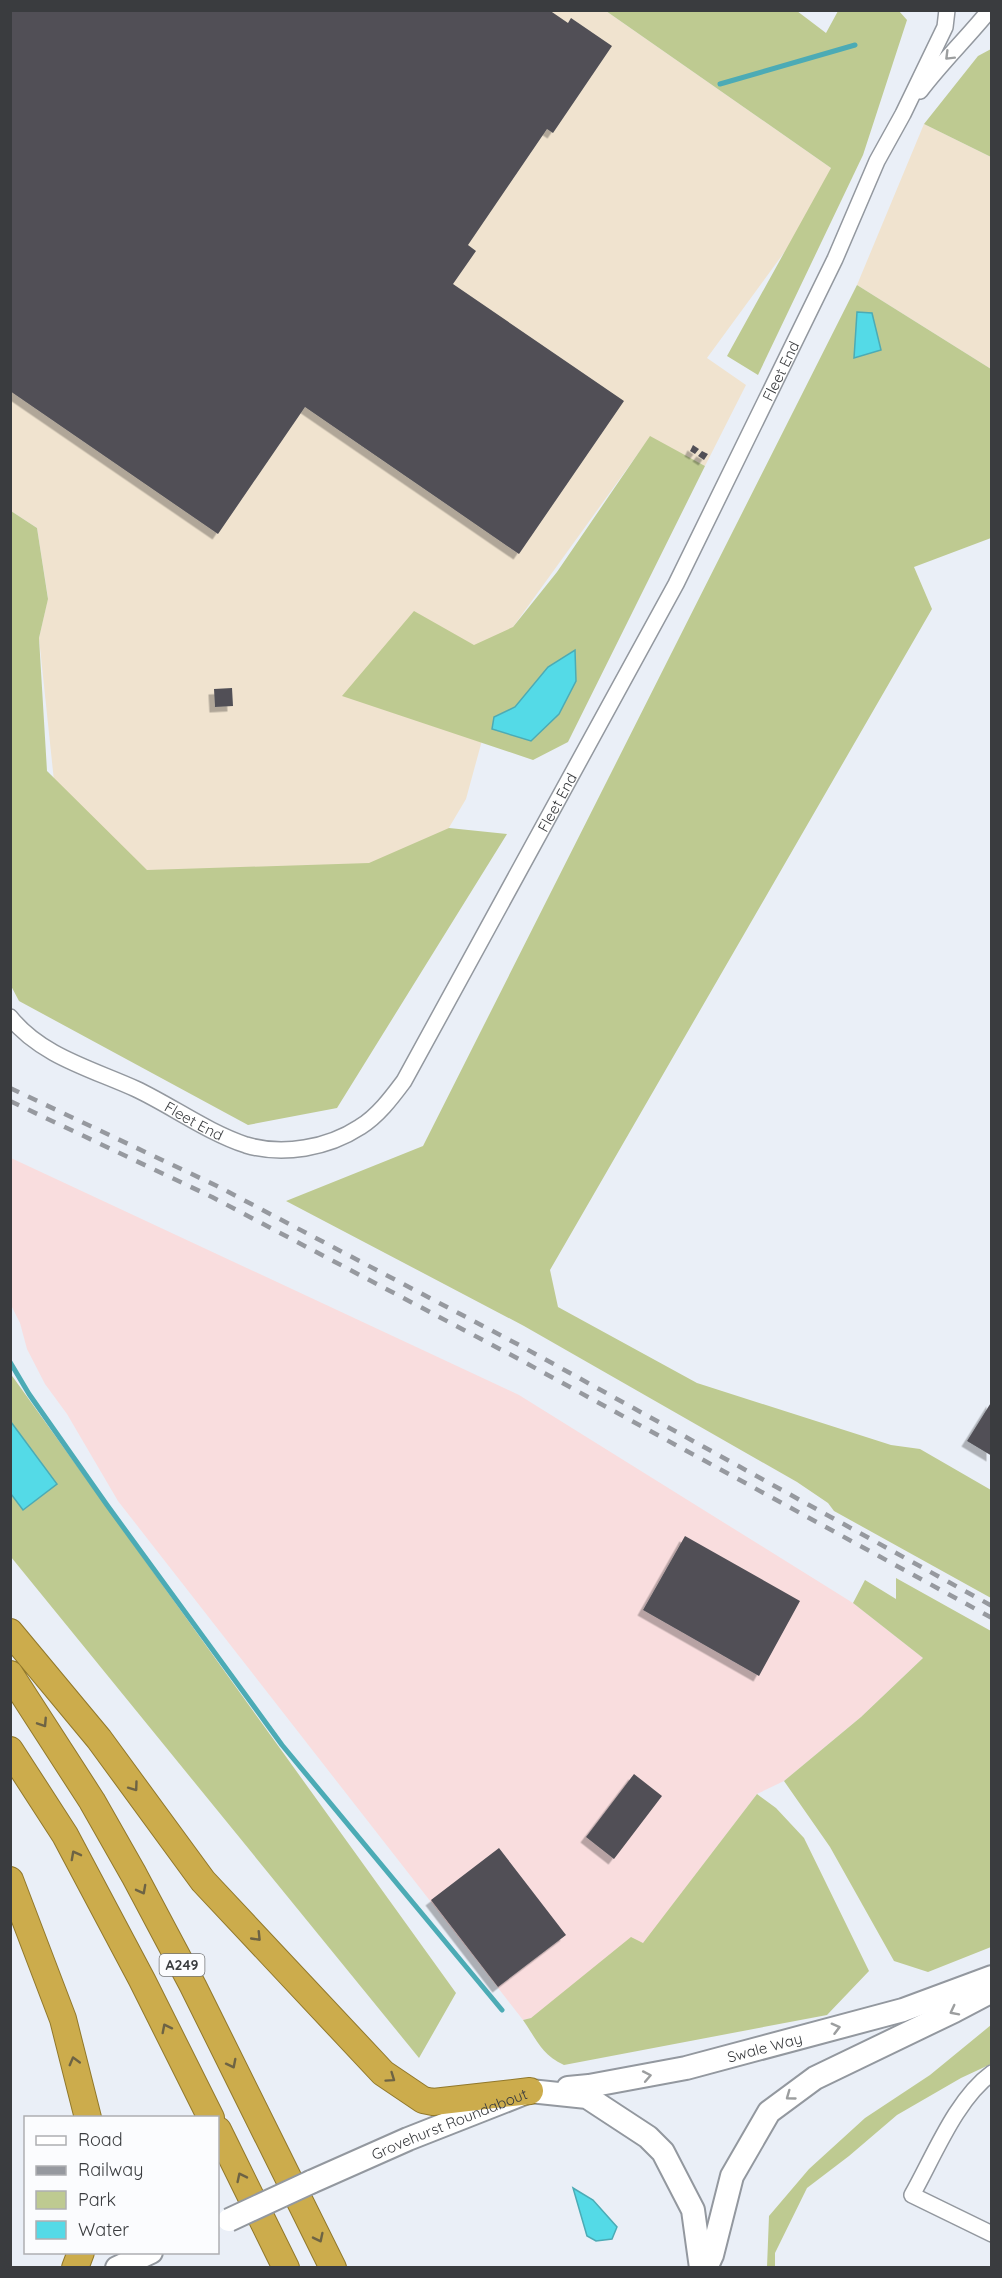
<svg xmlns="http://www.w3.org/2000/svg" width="1002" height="2278" font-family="Quicksand,sans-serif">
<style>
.commercial{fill:#f9ddde}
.industrial{fill:#f0e3cf}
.green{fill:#beca91;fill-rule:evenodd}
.water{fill:#54dae7;stroke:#4cabb5;stroke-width:1.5}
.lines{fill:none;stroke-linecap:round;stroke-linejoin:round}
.stream{stroke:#4cabb5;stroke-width:5}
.building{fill:#515057;filter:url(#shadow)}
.minor-casing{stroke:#93989f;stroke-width:18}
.secondary-casing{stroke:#93989f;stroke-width:26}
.trunk-casing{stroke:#91782b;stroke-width:28}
.minor{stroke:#fff;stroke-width:15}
.secondary{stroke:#fff;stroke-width:22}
.trunk{stroke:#ccac4c;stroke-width:26}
.rail{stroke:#96999f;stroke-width:4.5;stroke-dasharray:10 10;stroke-linecap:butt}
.secondary-bridge-casing{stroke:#93989f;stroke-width:26;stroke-linecap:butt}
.secondary-bridge{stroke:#fff;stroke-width:22}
.oneway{stroke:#9c9e9f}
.oneway2{stroke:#6d6344}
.labels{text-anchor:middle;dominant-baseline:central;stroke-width:6;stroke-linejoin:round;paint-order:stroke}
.shield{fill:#fbfcfe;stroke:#747678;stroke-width:1.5}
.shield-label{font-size:14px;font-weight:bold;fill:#3a3c3f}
.street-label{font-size:15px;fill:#3a3c3f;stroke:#fbfcfe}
</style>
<defs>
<filter id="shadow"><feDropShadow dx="-5.5" dy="5.5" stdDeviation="0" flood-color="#0004"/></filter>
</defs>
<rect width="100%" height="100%" fill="#eaeff7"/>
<path class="commercial" d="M11,1158L519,1395L853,1603L923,1658L861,1717L784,1781L757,1794L643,1944L531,2018L523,2020L118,1501L67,1414L45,1384L27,1349L20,1323L11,1305Z"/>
<path class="industrial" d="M10,11H606L831,168L813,213L707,358L746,385L705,466L650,437L513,627L466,799L359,979L326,1084L56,800L39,638L48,598L37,528L11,511Z
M924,124L991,157V369L857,285Z"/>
<path class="green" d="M606,11H797L826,33L838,11H899L907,20L863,155L758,375L727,356L831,168Z
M991,49V157L924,124L978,56Z
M857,285L991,369V538L914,567L932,609L550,1270L558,1307L697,1383L891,1445L920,1449L991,1490V1598L834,1511L828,1503L797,1482L524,1326L286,1201L423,1146Z
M650,436L705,466L568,742L533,760L342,696L414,611L474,645L513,627L557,572ZM575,651L576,681L559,714L494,717L515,707Z
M11,511L37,528L48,599L39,638L47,771L147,870L369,863L449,828L507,834L337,1108L248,1125L19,1001L10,984Z
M10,1373L456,1993L419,2058L11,1557Z
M896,1578L991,1631V1947L928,1972L894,1961L830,1847L784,1781L861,1717L923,1658L853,1603L865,1580L896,1599Z
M757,1794L776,1808L804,1838L869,1971L827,2015L564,2065C541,2054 537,2040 523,2020L531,2018L631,1937L643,1943Z
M991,2025V2064L961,2078L897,2115L849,2156L807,2188L775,2253V2267H767L769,2216L809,2169L865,2118L930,2075Z"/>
<path class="water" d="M857,312L872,313L881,350L854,358Z
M575,650L576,681L559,714L531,741L492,729L494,717L515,707L548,667Z
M11,1422L57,1484L23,1510L11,1494Z
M573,2188L593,2200L617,2227L612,2239L596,2241L587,2236Z"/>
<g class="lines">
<path class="stream" d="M720,84L855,45
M10,1362L29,1394L107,1505L282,1745L502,2010"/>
</g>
<path class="building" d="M10,10H549L568,23L571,18L612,46L553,133L547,129L468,245L476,251L453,284L624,401L519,554L305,407L218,534L10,391Z
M693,445L699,449L695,454L690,451Z
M702,451L708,454L704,460L698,456Z
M232,688L233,706L215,707L214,689Z
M992,1401V1456L967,1441Z
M685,1536L800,1601L759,1676L643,1610Z
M634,1774L662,1796L614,1859L586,1837Z
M499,1848L566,1935L498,1987L431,1900Z"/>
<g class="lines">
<g class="minor-casing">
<g id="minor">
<path d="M920,91C941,63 966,39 988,12"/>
<path id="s1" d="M10,1017C41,1056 92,1069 136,1089C172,1106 207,1132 246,1145C283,1156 328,1148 360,1127C378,1116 392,1097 404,1081L676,584L835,259L877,161L903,114L945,27L947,10"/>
<path d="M992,2073C956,2099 934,2156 912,2195L992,2234"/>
</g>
</g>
<g class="secondary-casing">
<g id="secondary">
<path id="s2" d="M568,2088L589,2086L686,2068L903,2010L992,1977"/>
<path id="s3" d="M311,2182L408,2139L530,2091L587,2097L648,2137L663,2152L693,2210L701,2268"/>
<path d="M117,2268L151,2252"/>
<path d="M706,2268L712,2255L732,2176L769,2112L815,2078L954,2011L992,1991"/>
</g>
</g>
<g class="trunk-casing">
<path id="trunk" d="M10,1632L99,1739L203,1881L383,2073L423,2100L433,2102L530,2091
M10,1674L92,1801L134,1875L193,1986L333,2268
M10,1750L65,1835L142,1980L211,2118
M10,1880L63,2019L88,2118
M218,2130L286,2268
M75,2268L81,2252"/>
</g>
<use href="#minor" class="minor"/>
<use href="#secondary" class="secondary"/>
<use href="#trunk" class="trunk"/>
<path class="rail" d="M10,1088L217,1186L521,1346L992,1606
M10,1101L212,1197L515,1357L992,1618"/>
<g class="secondary-bridge-casing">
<path id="secondary-bridge" d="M229,2220L311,2182"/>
</g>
<use href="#secondary-bridge" class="secondary-bridge"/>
</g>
<defs><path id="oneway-chevron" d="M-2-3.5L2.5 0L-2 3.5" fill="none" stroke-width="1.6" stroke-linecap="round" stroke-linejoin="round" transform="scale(1.5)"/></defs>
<g class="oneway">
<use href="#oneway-chevron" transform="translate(949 56) rotate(135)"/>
<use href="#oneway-chevron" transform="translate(954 2011) rotate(153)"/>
<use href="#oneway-chevron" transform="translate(836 2028) rotate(-15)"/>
<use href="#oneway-chevron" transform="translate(647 2076) rotate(-11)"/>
<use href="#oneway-chevron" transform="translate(790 2096) rotate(144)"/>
</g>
<g class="oneway2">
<use href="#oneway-chevron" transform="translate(43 1723) rotate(57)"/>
<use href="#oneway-chevron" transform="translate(134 1787) rotate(54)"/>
<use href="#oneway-chevron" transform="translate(75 1855) rotate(-118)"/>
<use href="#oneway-chevron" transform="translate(142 1890) rotate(62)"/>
<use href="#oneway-chevron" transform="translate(257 1937) rotate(46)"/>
<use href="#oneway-chevron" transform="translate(166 2028) rotate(-117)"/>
<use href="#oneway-chevron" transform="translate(74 2061) rotate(-105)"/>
<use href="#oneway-chevron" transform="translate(232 2064) rotate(63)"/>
<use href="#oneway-chevron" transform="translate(391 2078) rotate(35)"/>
<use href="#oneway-chevron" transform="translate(241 2177) rotate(-116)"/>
<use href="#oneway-chevron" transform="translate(319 2238) rotate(64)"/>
</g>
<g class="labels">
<rect class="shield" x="159.5" y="1954" width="45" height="22" rx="4.5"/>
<g class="shield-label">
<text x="182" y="1965">A249</text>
</g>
<g class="street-label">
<text stroke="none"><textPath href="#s1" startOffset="1257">Fleet End</textPath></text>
<text stroke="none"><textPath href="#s1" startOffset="771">Fleet End</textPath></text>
<text stroke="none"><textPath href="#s1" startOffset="213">Fleet End</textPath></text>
<text stroke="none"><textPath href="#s2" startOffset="201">Swale Way</textPath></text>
<text stroke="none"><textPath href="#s3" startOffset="150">Grovehurst Roundabout</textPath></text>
</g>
</g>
<rect width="1002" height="2278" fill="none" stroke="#3a3c3f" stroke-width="24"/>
<rect x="24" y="2116" width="195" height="138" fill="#fbfcfe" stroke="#aeafb2" stroke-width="1.5"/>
<rect x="36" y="2136" width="30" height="9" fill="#ffffff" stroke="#aeafb2" stroke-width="1.5"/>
<text x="78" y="2146" font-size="18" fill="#3a3c3f">Road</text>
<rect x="36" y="2166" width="30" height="9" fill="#96999f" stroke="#aeafb2" stroke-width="1.5"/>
<text x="78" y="2176" font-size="18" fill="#3a3c3f">Railway</text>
<rect x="36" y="2191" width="30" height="18" fill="#beca91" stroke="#aeafb2" stroke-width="1.5"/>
<text x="78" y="2206" font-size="18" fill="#3a3c3f">Park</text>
<rect x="36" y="2221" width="30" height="18" fill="#54dae7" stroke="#aeafb2" stroke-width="1.5"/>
<text x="78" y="2236" font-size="18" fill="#3a3c3f">Water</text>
</svg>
